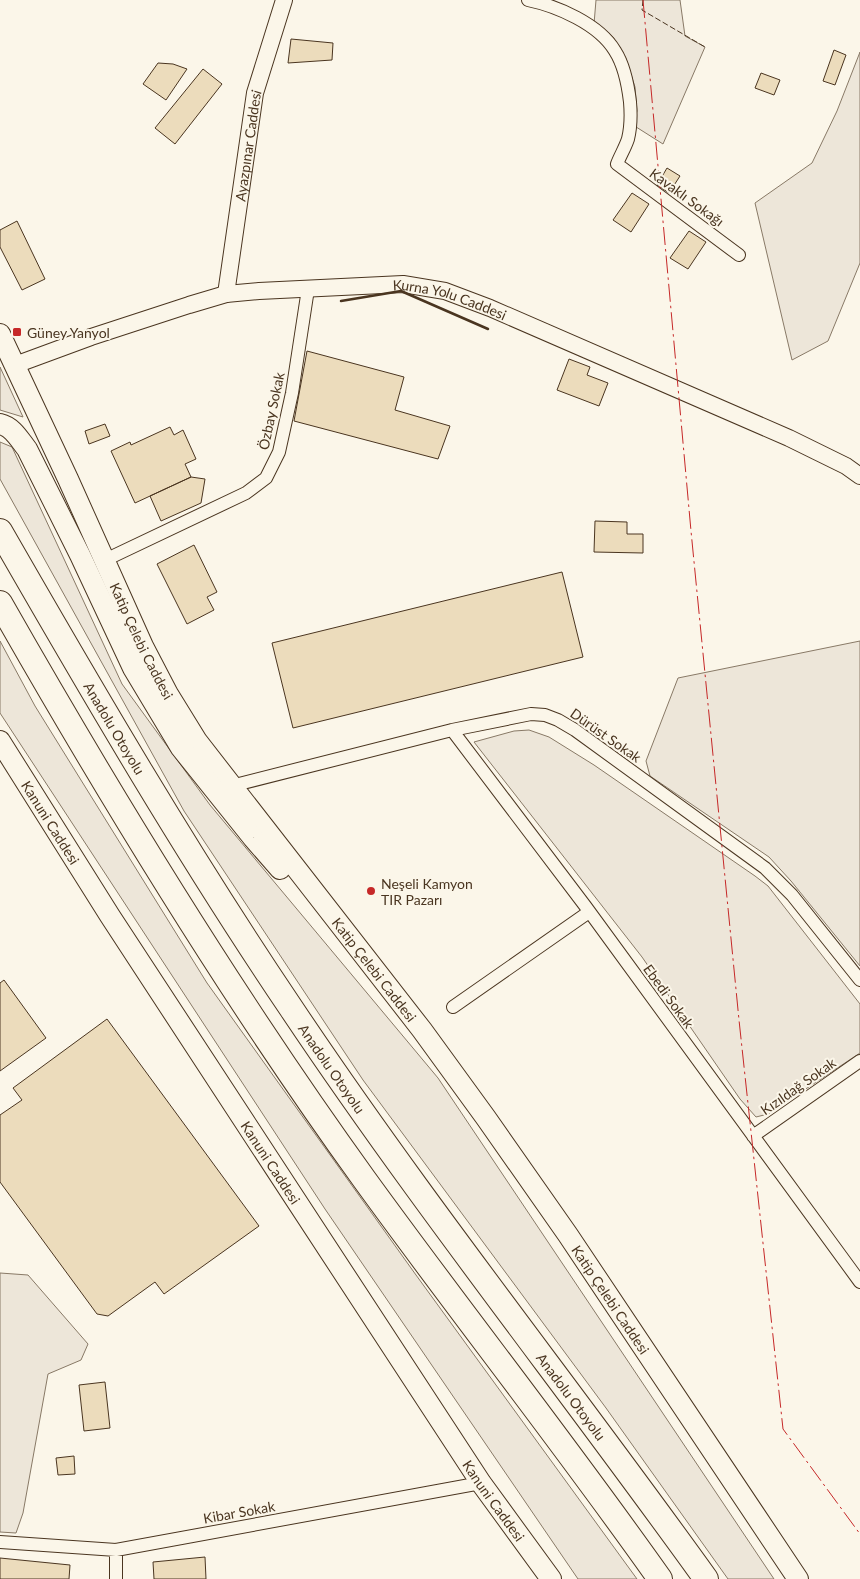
<svg xmlns="http://www.w3.org/2000/svg" width="860" height="1579" font-family="Lato,sans-serif">
<style>
.green{fill:#ede6d9;stroke:#887966}
.building{fill:#ecdcbc;stroke:#4a3520}
.lines{fill:none;stroke-linecap:round;stroke-linejoin:round}
.minor-casing{stroke:#4a3520;stroke-width:14}
.tertiary-casing{stroke:#4a3520;stroke-width:18}
.primary-casing{stroke:#4a3520;stroke-width:22}
.motorway-casing{stroke:#4a3520;stroke-width:26}
.minor{stroke:#fbf6e9;stroke-width:12}
.tertiary{stroke:#fbf6e9;stroke-width:16}
.primary{stroke:#fbf6e9;stroke-width:20}
.motorway{stroke:#fbf6e9;stroke-width:24}
.fence{stroke:#4a3520;stroke-width:1;stroke-dasharray:6 2.5;stroke-linecap:butt}
.wall{stroke:#4a3520;stroke-width:2.5}
.power{stroke:#c62828;stroke-width:1;stroke-dasharray:18 4 2.5 4;stroke-linecap:butt}
.poi-dot{fill:#c62828;stroke:#fbf6e9;stroke-width:2}
.labels{text-anchor:middle;dominant-baseline:central;stroke-width:4;stroke-linejoin:round;paint-order:stroke}
.street-label{font-size:14px;fill:#4a3520;stroke:#fbf6e9}
.poi-label{font-size:14px;fill:#4a3520;stroke:#fbf6e9;text-anchor:start}
</style>
<rect width="100%" height="100%" fill="#fbf6e9"/>
<path class="green" d="M596,0H680L685,36L705,47L663,144L633,125L637,111L635,87L626,59L613,37L594,24Z
M860,52V263L828,341L792,360L755,203L812,163L837,111Z
M0,367L23,417L0,410Z
M0,442L12,447L122,684L210,805L438,1078L774,1579H728L606,1408L363,1080L184,811L0,479Z
M0,641L35,706L207,983L416,1275L637,1579H578L325,1209L0,713Z
M860,641V966L791,881L769,857L650,776L646,761L678,678Z
M529,730L549,737L594,765L755,876L768,886L860,1004V1053L768,1114L756,1117L740,1099L642,957L474,742L514,731Z
M0,1273L28,1275L88,1344L81,1360L48,1374L23,1513L16,1533L0,1532Z"/>
<path class="building" d="M291,39L333,43L332,60L288,63Z
M834,50L846,55L835,85L823,81Z
M158,63L173,64L187,69L166,100L143,84Z
M203,69L222,84L175,144L155,128Z
M761,73L780,80L774,95L755,88Z
M667,168L680,176L669,193L657,185Z
M632,193L649,204L631,232L613,220Z
M17,221L45,279L22,290L0,247V230Z
M689,231L706,242L688,269L670,258Z
M307,351L404,377L395,410L450,426L438,459L294,421Z
M569,359L590,367L587,375L608,383L599,406L557,390Z
M105,424L110,436L89,444L85,431Z
M170,427L174,435L183,430L196,459L185,464L191,477L135,503L111,451L130,442L131,445Z
M191,477L205,479L201,503L161,521L150,496Z
M595,521L627,522V534H643V553L594,552Z
M194,545L217,592L207,597L214,610L187,624L157,564Z
M562,572L583,657L293,728L272,643Z
M4,980L46,1038L0,1071V983Z
M107,1019L259,1226L164,1294L155,1282L108,1316L97,1314L0,1182V1115L22,1100L13,1088Z
M105,1382L110,1428L84,1431L79,1385Z
M74,1456L75,1474L58,1475L56,1458Z
M205,1557L206,1579H154L153,1562Z
M0,1558L70,1565L69,1579H0Z"/>
<g class="lines">
<g class="minor-casing">
<path id="minor" d="M528,0C557,6 599,24 615,51C624,65 628,85 630,102C631,114 631,127 628,139C625,148 620,156 617,164L739,255
M105,560L246,493L266,478L279,452L292,393L308,289
M452,730L586,907L860,1282
M231,786L452,730L531,714L545,715L558,720L575,730L765,868L792,895L860,980
M453,1007L589,912
M753,1136L860,1061
M0,1542L116,1550L481,1483
M116,1579V1550"/>
</g>
<g class="tertiary-casing">
<g id="tertiary">
<path id="s1" d="M226,294L255,93L284,0"/>
<path id="s2" d="M15,365L91,337L189,305L226,294L259,291L403,284L445,291L490,308L789,438L846,466L860,476"/>
</g>
</g>
<g class="primary-casing">
<g id="primary">
<path id="s3" d="M0,334L68,479L143,646L168,694L197,741L422,1030L486,1118L568,1235L798,1579"/>
<path d="M0,424C13,427 19,439 27,449L80,555L133,668L181,748L253,838L280,869"/>
<path id="s4" d="M0,741L110,916L481,1483L551,1579"/>
</g>
</g>
<g class="motorway-casing">
<g id="motorway">
<path id="s5" d="M0,531C93,693 187,854 291,1008C422,1204 569,1388 706,1579"/>
<path d="M0,603C112,800 231,995 364,1179C461,1313 564,1443 660,1579"/>
</g>
</g>
<use href="#minor" class="minor"/>
<use href="#tertiary" class="tertiary"/>
<use href="#primary" class="primary"/>
<use href="#motorway" class="motorway"/>
<path class="fence" d="M643,0L642,10L705,47"/>
<path class="wall" d="M341,301L401,291L488,329"/>
<path class="power" d="M643,0L691,531L739,1020L783,1429L860,1534"/>
</g>
<g class="poi-dot">
<rect x="12" y="327" width="10" height="10" rx="2.5"/>
<circle cx="371" cy="891" r="5"/>
</g>
<g class="labels">
<g class="street-label">
<text stroke="none"><textPath href="#s1" startOffset="150">Ayazpınar Caddesi</textPath></text>
<text transform="translate(687 197) rotate(36)">Kavaklı Sokağı</text>
<text stroke="none"><textPath href="#s2" startOffset="449">Kurna Yolu Caddesi</textPath></text>
<text transform="translate(271 411) rotate(-78)">Özbay Sokak</text>
<text stroke="none"><textPath href="#s3" startOffset="338">Katip Çelebi Caddesi</textPath></text>
<text stroke="none"><textPath href="#s5" startOffset="228">Anadolu Otoyolu</textPath></text>
<text transform="translate(606 735) rotate(35)">Dürüst Sokak</text>
<text stroke="none"><textPath href="#s4" startOffset="96">Kanuni Caddesi</textPath></text>
<text stroke="none"><textPath href="#s3" startOffset="742">Katip Çelebi Caddesi</textPath></text>
<text transform="translate(669 996) rotate(54)">Ebedi Sokak</text>
<text stroke="none"><textPath href="#s5" startOffset="632">Anadolu Otoyolu</textPath></text>
<text transform="translate(798 1086) rotate(-35)">Kızıldağ Sokak</text>
<text stroke="none"><textPath href="#s4" startOffset="501">Kanuni Caddesi</textPath></text>
<text stroke="none"><textPath href="#s3" startOffset="1148">Katip Çelebi Caddesi</textPath></text>
<text stroke="none"><textPath href="#s5" startOffset="1038">Anadolu Otoyolu</textPath></text>
<text stroke="none"><textPath href="#s4" startOffset="906">Kanuni Caddesi</textPath></text>
<text transform="translate(239 1512) rotate(-10)">Kibar Sokak</text>
</g>
<g class="poi-label">
<text x="27" y="332">Güney Yanyol</text>
<text x="381" y="883">Neşeli Kamyon<tspan x="381" dy="16">TIR Pazarı</tspan></text>
</g>
</g>
</svg>
